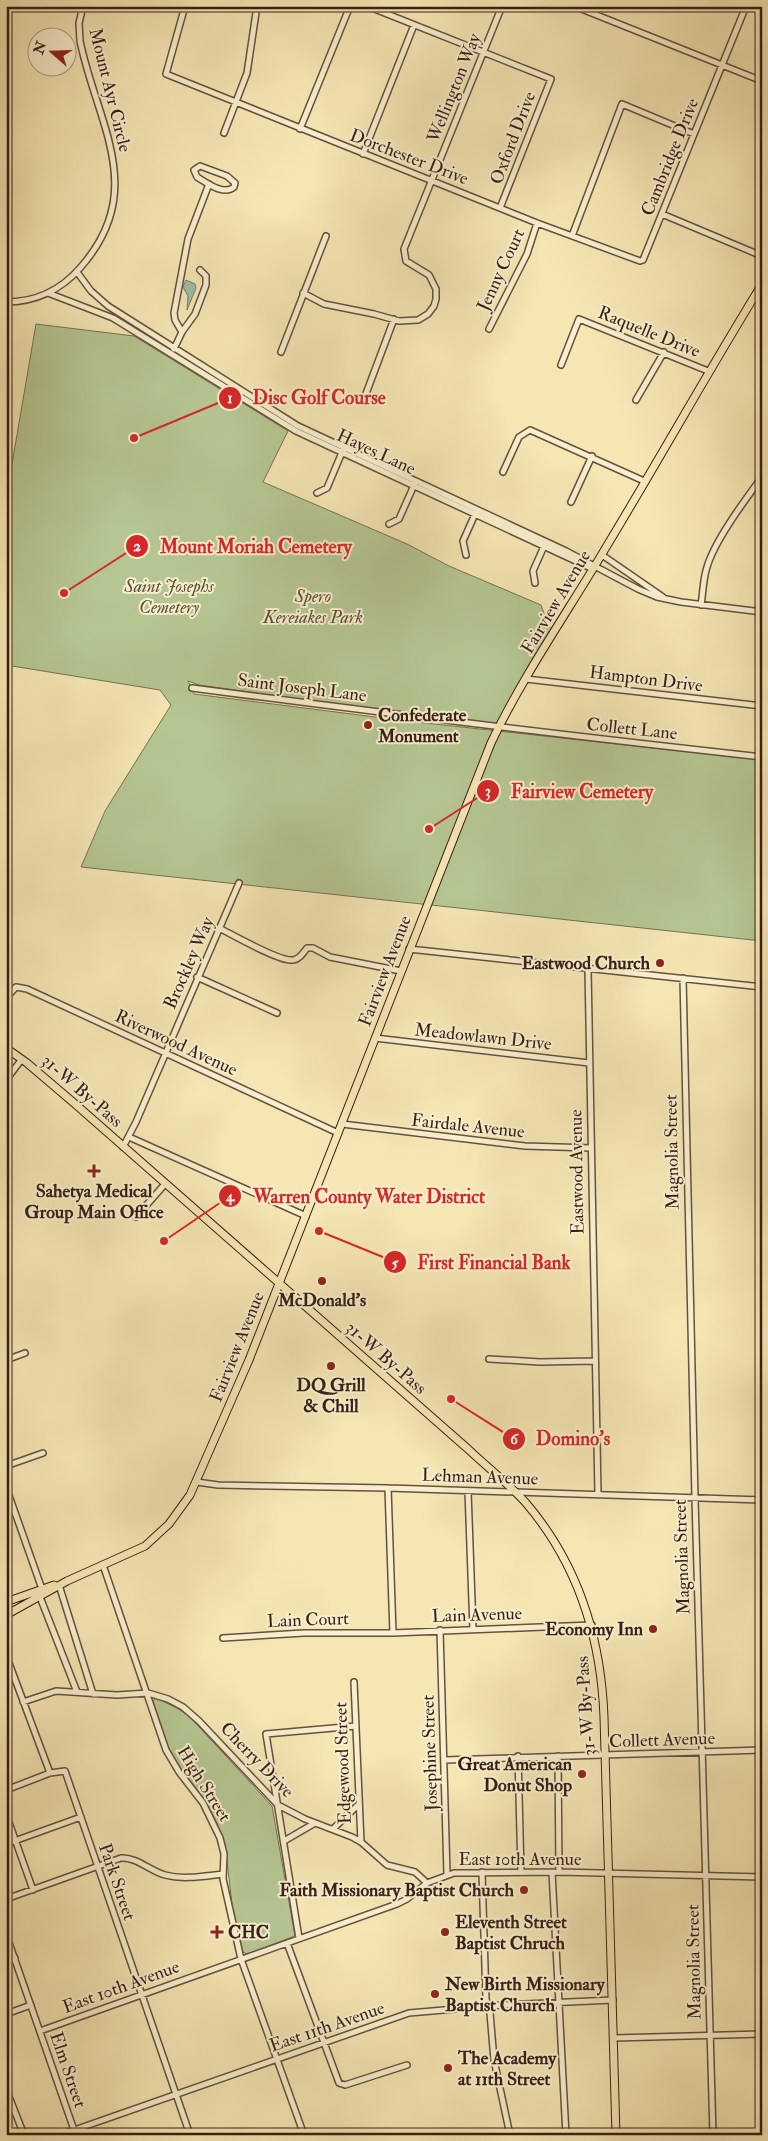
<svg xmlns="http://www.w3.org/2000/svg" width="768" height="2141" font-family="'IM FELL Double Pica',serif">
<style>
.green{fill:#b5c692;stroke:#767254}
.water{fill:#9dc0aa;stroke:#74806e}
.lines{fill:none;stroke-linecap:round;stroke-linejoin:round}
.minor-casing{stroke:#66513d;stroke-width:8}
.major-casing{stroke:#371f15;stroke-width:9}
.minor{stroke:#f8efce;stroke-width:5}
.major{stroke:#f5e6b4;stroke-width:7}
.poi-dot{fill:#8f2418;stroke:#f8efce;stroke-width:2}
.labels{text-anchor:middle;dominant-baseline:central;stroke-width:4;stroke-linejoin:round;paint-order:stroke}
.street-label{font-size:18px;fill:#371f15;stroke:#f8efce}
.park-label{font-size:18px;font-style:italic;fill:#5d513a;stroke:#f8efce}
.poi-label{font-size:18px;font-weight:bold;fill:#371f15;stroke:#f8efce;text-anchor:start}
.leader{fill:none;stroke:#d62828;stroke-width:2}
.callout-dot{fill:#d62828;stroke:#f8efce;stroke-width:2}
.mark-label{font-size:15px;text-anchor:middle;font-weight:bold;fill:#fff}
.callout-label{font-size:19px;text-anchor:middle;font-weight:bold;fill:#d62828;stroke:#f8efce;stroke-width:4;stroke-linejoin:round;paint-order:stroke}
</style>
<rect width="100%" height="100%" fill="#f5e6b4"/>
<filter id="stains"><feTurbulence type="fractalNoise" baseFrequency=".004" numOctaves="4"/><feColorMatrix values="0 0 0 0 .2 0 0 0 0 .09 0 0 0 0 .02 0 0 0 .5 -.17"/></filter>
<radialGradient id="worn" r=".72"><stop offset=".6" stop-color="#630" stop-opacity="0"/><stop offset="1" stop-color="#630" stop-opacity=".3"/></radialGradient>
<path class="green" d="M36,324L134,336L288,431L263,482L407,544L449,566L541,605L548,625L555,633L498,727L199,685L188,681L194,694L407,721L762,760V941L81,867L105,811L171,705L160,690L6,665V499Z
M156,1698L177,1708L189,1716L272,1806L295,1936L247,1954L243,1952L233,1913L225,1844L217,1823L205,1801L182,1773L171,1756L153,1701Z"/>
<path class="water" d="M186,280L195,284L196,288L187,310L188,296L183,287Z"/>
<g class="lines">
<g class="minor-casing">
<path id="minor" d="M185,6L166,74L537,223L640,261L643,260L746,6
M367,6L551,79L500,208
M574,6L762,81
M300,129L350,6
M224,133L247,73L257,6
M363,154L414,25
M200,166L227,176L235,183L234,187C224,196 207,183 197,177L194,170Z
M662,214L762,256
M572,236L622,104L694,134
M77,272L91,291L108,306L298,426L566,551L638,589L657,597L681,602L762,612
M48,293L113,318L296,431L593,569
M303,293L324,304L374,314L399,321L418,320L428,314L434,306L436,299V289L429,275L406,261L404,249L502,6
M6,302C35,302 61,290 80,268C149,191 97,124 80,41L79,23L83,6
M489,329L527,254L537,223
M182,332L195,314L206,285V276L200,270
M174,349L182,332L175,320L174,313L188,239L209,184
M281,352L326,236
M561,365L579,319L708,371
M364,399L394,319
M636,400L664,352
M503,472L519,437L530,430L644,481
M317,493L327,488L343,450
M571,502L592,456
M389,524L399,519L415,483
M466,555L463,541L476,512
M602,555L663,597
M535,583L533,571L545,544
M701,605C703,593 703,579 707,567C715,540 745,500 762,477
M526,679L762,706
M192,688C382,713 571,736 762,757
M219,928C233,935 280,962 293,960C300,959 303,953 307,948H313L330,957L401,971
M409,949L762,987
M588,969L598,1494
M197,977L277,1013
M683,978L695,1498L713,2135
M6,998L16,987L27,989L338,1133
M375,1038L589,1063
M6,1080L22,1059
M342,1124L525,1146L591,1148
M129,1137L306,1216
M123,1147L136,1122L239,883
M136,1217L165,1184
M489,1359L540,1362L594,1361
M6,1360L25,1353
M6,1466L43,1453
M197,1482L218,1485L388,1488L762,1500
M6,1487L42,1589
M388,1488L393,1633
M468,1491L473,1629
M103,1565L166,1750L179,1772L203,1803L220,1838L224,1854L223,1879L241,1959L304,2135
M59,1585L93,1694
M40,1597L77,1692
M440,1630L447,1874
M223,1638L304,1633H393L592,1625
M6,1655L50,1773
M354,1682L361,1842
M23,1702L56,1691L117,1695L148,1693L168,1699L183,1707L199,1721L278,1805L305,1819L352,1837L361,1842L387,1865L415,1872L427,1883
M518,1756L521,1872
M558,1756L559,1872
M444,1760L762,1750
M6,1790L50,1773L65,1771L190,2135
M6,1814L33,1890
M333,1829L358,1805
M284,1841L315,1823
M6,1844L81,1817
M482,1872L486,1999L490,2013L494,2060L510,2135
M552,1872L566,2135
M6,1899L121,1858C137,1857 150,1871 165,1875C184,1880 204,1876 223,1874
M6,1934L74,2130
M299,1938L266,1734L356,1726
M287,1943L339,2083L345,2085L407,2065
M6,1961L15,1958
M6,2014L31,2005
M40,2031L397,1904L407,1899L427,1883L454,1873L559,1872L762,1877
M614,2038L762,2034
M6,2089L24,2135
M60,2135L409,2013L502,2005L613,2000"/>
</g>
<g class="major-casing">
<path id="major" d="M6,1048L27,1063L74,1103L468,1449C487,1467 509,1484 526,1503C578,1564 601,1638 604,1717L616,2135
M6,1602L54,1585
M6,1615L67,1581L145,1546L169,1524L190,1495L249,1360L491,743C524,674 569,610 608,544C660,458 709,370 762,284"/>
</g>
<use href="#minor" class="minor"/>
<use href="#major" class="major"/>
</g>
<g class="poi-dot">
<circle cx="368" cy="725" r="5"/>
<circle cx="660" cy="963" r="5"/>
<path d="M91.5 1163.5h5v5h5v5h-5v5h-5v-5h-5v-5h5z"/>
<circle cx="322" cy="1281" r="5"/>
<circle cx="331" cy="1366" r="5"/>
<circle cx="653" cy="1629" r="5"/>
<circle cx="582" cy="1774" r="5"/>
<circle cx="524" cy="1890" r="5"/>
<path d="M214.5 1924.5h5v5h5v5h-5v5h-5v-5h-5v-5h5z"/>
<circle cx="445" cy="1932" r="5"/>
<circle cx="435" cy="1994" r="5"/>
<circle cx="448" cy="2068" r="5"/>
</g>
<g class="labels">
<g class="street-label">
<text transform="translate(454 88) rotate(-68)">Wellington Way</text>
<text transform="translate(110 90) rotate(76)">Mount Ayr Circle</text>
<text transform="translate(513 138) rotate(-69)">Oxford Drive</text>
<text transform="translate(409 157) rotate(21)">Dorchester Drive</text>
<text transform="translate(670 157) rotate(-68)">Cambridge Drive</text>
<text transform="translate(501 270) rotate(-65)">Jenny Court</text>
<text transform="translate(649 332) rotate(22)">Raquelle Drive</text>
<text transform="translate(376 452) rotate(25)">Hayes Lane</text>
<text transform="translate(556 602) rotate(-59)">Fairview Avenue</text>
<text transform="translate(646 679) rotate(7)">Hampton Drive</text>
<text transform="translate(302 688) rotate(7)">Saint Joseph Lane</text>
<text transform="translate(632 729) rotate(6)">Collett Lane</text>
<text transform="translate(189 963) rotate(-66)">Brockley Way</text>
<text transform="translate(385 971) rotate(-69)">Fairview Avenue</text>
<text transform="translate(483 1037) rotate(6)">Meadowlawn Drive</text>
<text transform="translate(176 1043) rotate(25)">Riverwood Avenue</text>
<text transform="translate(82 1091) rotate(41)">31-W By-Pass</text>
<text transform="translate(468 1126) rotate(6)">Fairdale Avenue</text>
<text transform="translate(672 1152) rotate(-91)">Magnolia Street</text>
<text transform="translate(577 1172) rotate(-91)">Eastwood Avenue</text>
<text transform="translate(237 1347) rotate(-68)">Fairview Avenue</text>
<text transform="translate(386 1358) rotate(41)">31-W By-Pass</text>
<text transform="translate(480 1477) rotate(2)">Lehman Avenue</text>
<text transform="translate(682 1557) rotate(-92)">Magnolia Street</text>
<text transform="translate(477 1615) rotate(-2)">Lain Avenue</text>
<text transform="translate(308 1620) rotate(-2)">Lain Court</text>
<text transform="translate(586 1706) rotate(-94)">31-W By-Pass</text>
<text transform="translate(662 1740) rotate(-2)">Collett Avenue</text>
<text transform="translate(430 1753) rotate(-92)">Josephine Street</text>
<text transform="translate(257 1760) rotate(46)">Cherry Drive</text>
<text transform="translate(343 1763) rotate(-92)">Edgewood Street</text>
<text transform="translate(204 1784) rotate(58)">High Street</text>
<text x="520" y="1859">East 10th Avenue</text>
<text transform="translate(117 1882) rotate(71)">Park Street</text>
<text transform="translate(694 1962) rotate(-91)">Magnolia Street</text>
<text transform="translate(121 1987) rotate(-20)">East 10th Avenue</text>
<text transform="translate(327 2027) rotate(-19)">East 11th Avenue</text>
<text transform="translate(68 2070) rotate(71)">Elm Street</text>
</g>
<g class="park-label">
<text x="169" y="586">Saint Josephs<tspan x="169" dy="21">Cemetery</tspan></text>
<text x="313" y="596">Spero<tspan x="313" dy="21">Kereiakes Park</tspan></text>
</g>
<g class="poi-label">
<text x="378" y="715">Confederate<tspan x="378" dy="21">Monument</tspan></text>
<text x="650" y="963" text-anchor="end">Eastwood Church</text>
<text x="94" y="1191" text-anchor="middle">Sahetya Medical<tspan x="94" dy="21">Group Main Office</tspan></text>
<text x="322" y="1300" text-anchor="middle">McDonald's</text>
<text x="331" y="1385" text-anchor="middle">DQ Grill<tspan x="331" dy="21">&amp; Chill</tspan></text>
<text x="643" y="1629" text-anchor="end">Economy Inn</text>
<text x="572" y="1764" text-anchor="end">Great American<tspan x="572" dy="21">Donut Shop</tspan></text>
<text x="514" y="1890" text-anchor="end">Faith Missionary Baptist Church</text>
<text x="455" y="1922">Eleventh Street<tspan x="455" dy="21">Baptist Chruch</tspan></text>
<text x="228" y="1932">CHC</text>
<text x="445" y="1984">New Birth Missionary<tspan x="445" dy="21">Baptist Church</tspan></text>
<text x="458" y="2058">The Academy<tspan x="458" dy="21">at 11th Street</tspan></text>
</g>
</g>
<path class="leader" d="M134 438L230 398M64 593L137 546M429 829L488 791M164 1241L230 1196M319 1231L395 1262M451 1399L514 1439"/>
<g class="callout-dot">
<circle cx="134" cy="438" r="5"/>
<circle cx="64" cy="593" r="5"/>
<circle cx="429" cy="829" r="5"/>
<circle cx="164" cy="1241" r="5"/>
<circle cx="319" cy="1231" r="5"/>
<circle cx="451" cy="1399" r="5"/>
<circle cx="230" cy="398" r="12"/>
<circle cx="137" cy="546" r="12"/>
<circle cx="488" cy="791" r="12"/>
<circle cx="230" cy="1196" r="12"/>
<circle cx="395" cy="1262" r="12"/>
<circle cx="514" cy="1439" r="12"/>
</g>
<g class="mark-label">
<text x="230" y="403">1</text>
<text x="137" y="551">2</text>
<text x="488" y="796">3</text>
<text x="230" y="1201">4</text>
<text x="395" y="1268">5</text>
<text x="514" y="1444">6</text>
</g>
<g class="callout-label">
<text x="319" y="404">Disc Golf Course</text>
<text x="256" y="553">Mount Moriah Cemetery</text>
<text x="582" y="798">Fairview Cemetery</text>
<text x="369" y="1203">Warren County Water District</text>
<text x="494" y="1269">First Financial Bank</text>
<text x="573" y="1445">Domino's</text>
</g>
<rect width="768" height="2141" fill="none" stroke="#f5e6b4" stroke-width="25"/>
<rect x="8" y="8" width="753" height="2126" fill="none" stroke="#371f15" stroke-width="2.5"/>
<rect x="12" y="12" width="743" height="2116" fill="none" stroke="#371f15"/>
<g transform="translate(52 52) rotate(290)"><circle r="24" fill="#f8efce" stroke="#ab9c84"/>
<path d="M0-4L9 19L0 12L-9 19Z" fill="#8f2418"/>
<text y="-8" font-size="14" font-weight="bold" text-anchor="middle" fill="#371f15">N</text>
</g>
<rect width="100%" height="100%" filter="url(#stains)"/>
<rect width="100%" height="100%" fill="url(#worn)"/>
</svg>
